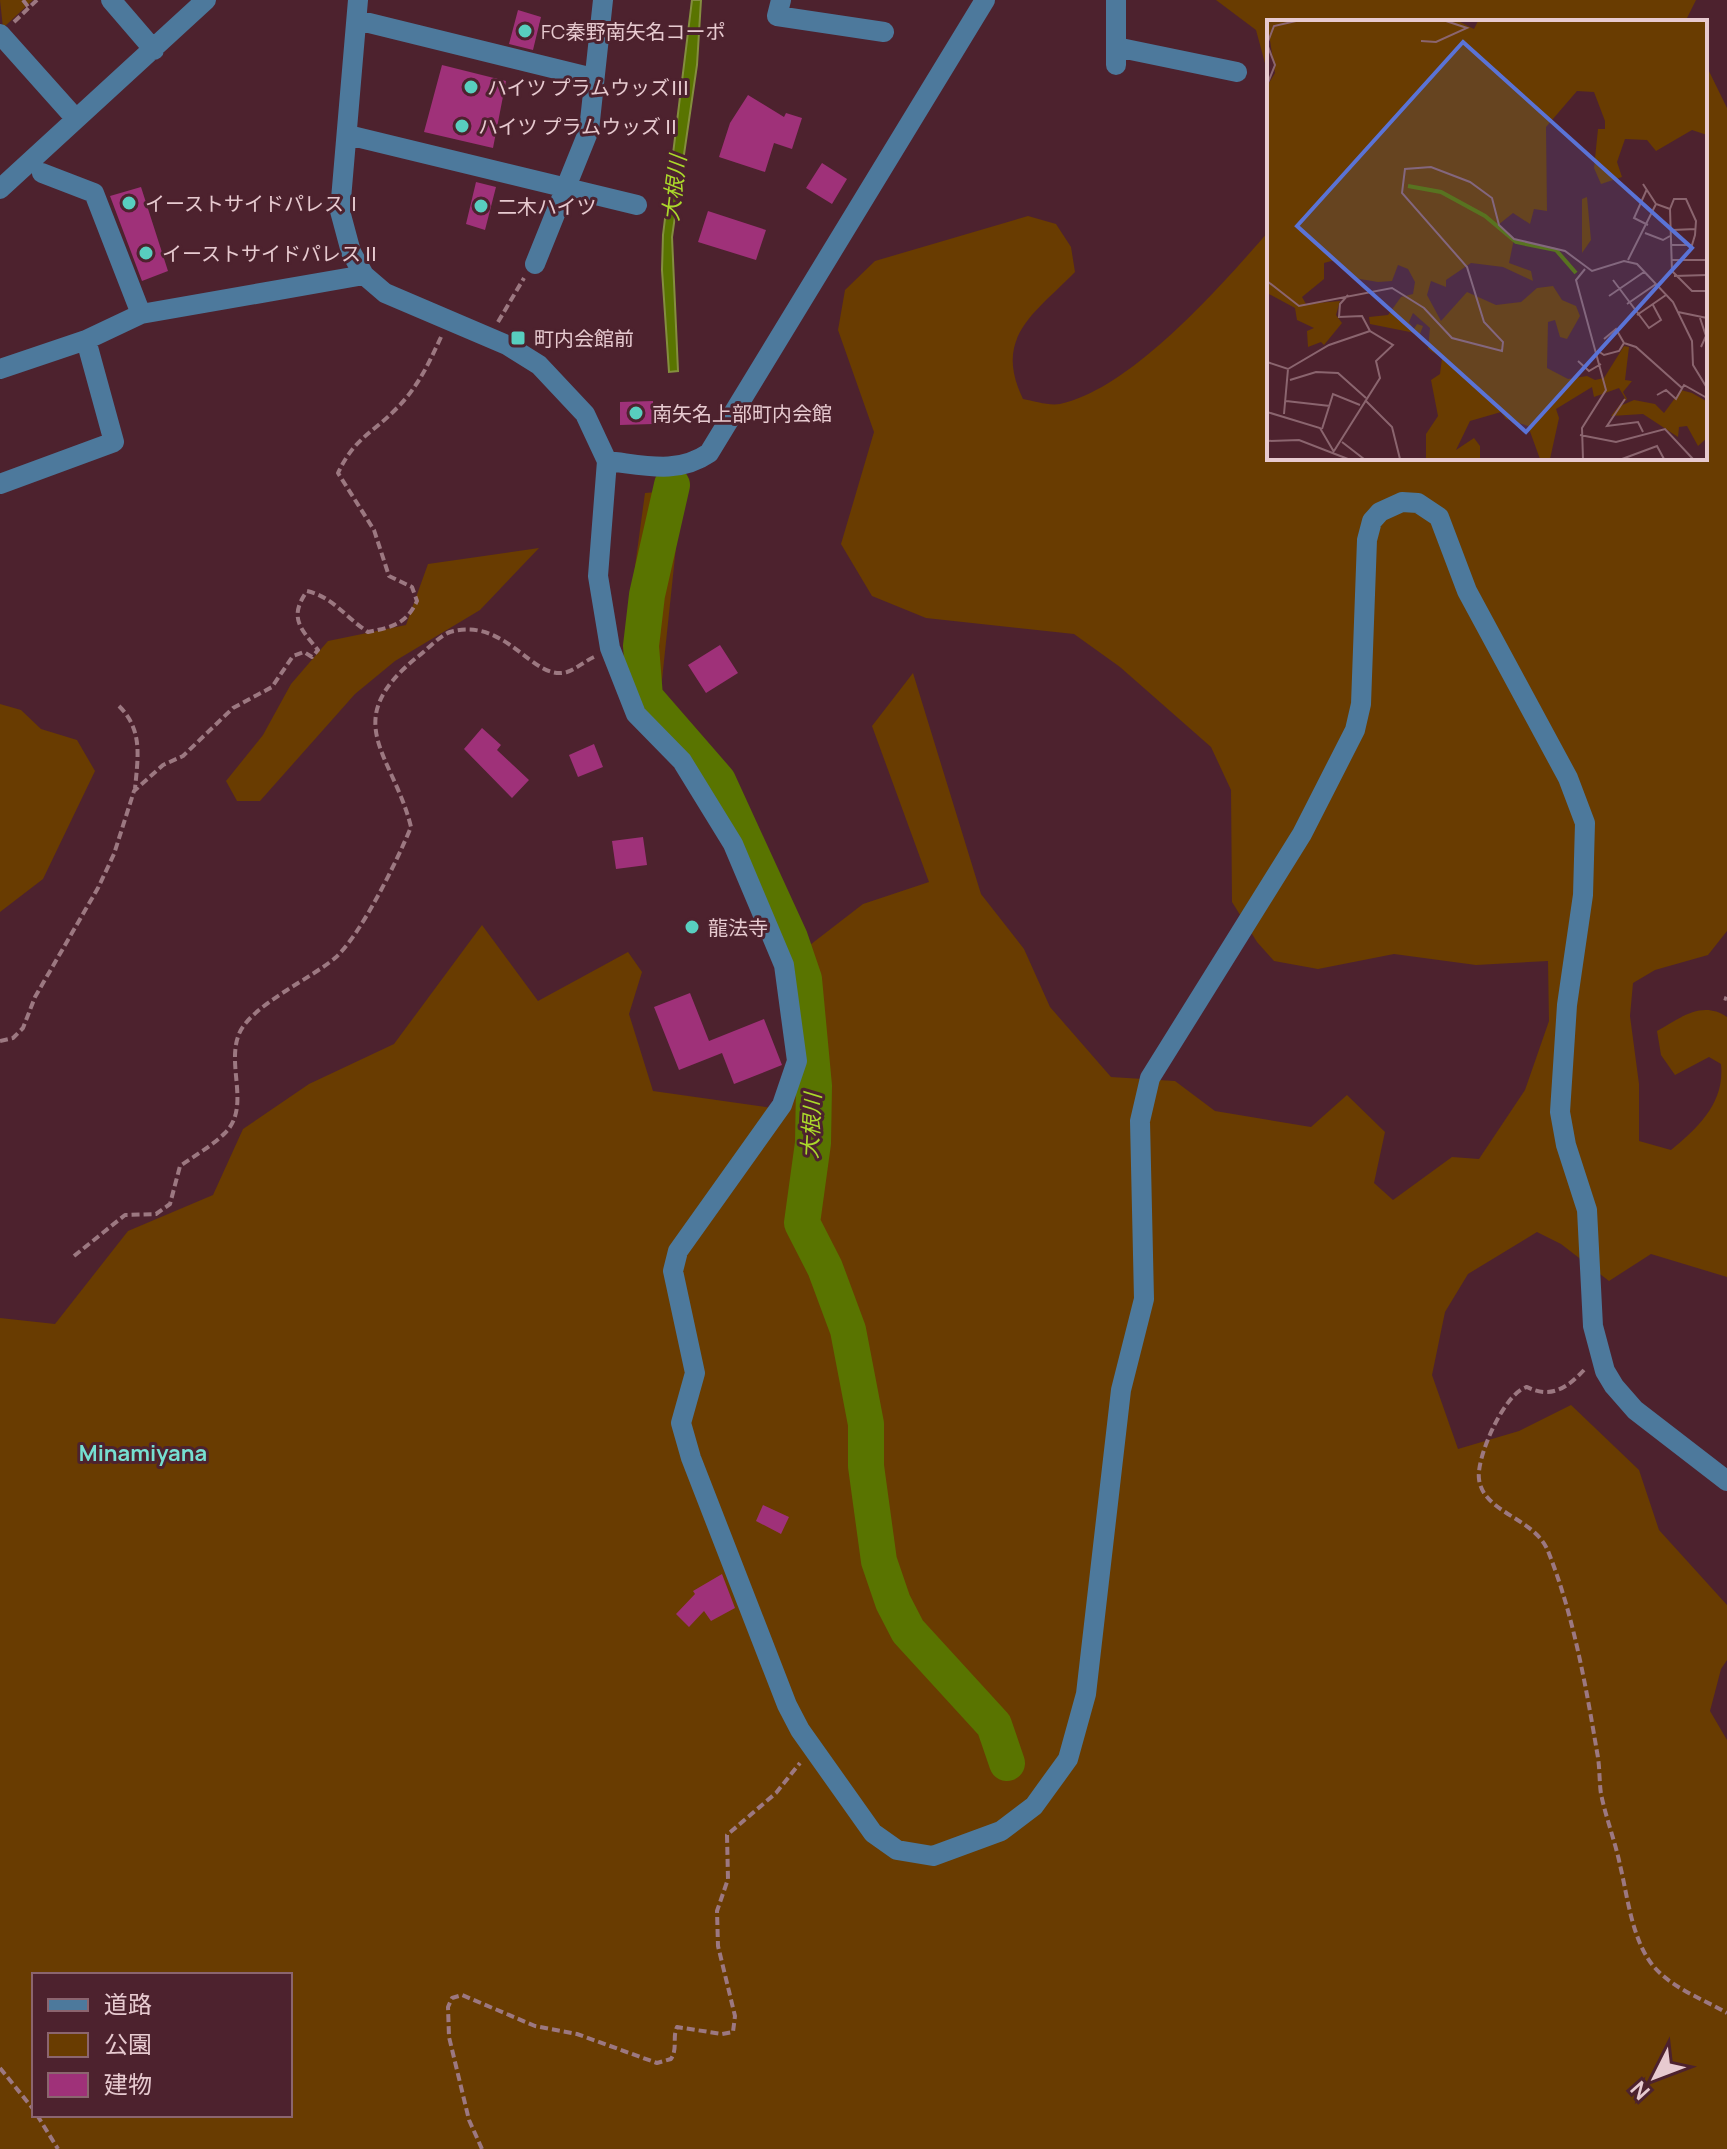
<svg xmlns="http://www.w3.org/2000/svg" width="1727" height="2149" font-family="Manrope,'Noto Sans JP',sans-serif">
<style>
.green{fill:#693c01;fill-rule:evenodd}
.water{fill:#597400;stroke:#848e3e;stroke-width:2}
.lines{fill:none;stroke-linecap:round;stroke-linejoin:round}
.river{stroke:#597400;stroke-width:36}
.building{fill:#9f3179}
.path{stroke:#9c7881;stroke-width:4;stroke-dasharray:8 4;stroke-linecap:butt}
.minor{stroke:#4d799c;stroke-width:20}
.poi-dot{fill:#58cebf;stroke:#4d222e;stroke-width:3}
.labels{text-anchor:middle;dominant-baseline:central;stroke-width:6;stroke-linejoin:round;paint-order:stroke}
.poi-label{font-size:20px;fill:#e7cad0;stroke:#4d222e;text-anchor:start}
.water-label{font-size:22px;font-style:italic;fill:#abd92b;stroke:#4d222e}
.neighbourhood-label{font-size:22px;font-weight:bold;fill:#76dfd1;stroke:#4d222e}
.inset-river{fill:none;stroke:#597400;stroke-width:4}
.inset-road{fill:none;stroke:#8b656f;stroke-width:2}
.view{fill:#5a73d6;fill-opacity:0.15;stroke:#5a73d6;stroke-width:4}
.inset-edge{fill:none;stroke:#e7cad0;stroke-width:4}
</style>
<rect width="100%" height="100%" fill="#4d222e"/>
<path class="green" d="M0,0H33L3,28Z
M1216,0H1696L1685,22H1269V78L1256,30Z
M1705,63L1727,108V931L1708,955L1655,970L1633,983L1630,1016L1639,1084V1141L1671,1150C1699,1127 1725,1102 1721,1064L1709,1057L1675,1075L1661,1055L1657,1031C1680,1018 1702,1000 1727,1017V1277L1651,1254L1609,1281L1561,1244L1537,1232L1468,1274L1445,1312L1432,1375L1458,1449L1519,1431L1571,1405L1639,1470L1659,1530L1727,1605V1660L1721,1669L1710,1711L1727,1740V2149H0V1318L55,1324L128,1231L213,1195L243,1129L309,1084L394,1044L482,925L538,1001L628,952L642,972L629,1014L653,1091L786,1110L804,1061L807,1020L784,965L863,904L929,882L872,726L913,673L981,894L1024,949L1050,1007L1111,1077L1175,1081L1215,1111L1311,1127L1347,1095L1385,1132L1374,1183L1393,1200L1452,1157L1479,1159L1525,1090L1549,1021L1548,961L1476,965L1394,954L1318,969L1274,961L1257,942L1232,902L1231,790L1211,747L1120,667L1074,634L926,618L872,596L841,544L874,432L838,330L845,290L875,261L1028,216L1056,224L1071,247L1075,272C1034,314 993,337 1023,399C1034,401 1049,406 1060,404C1131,389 1222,285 1269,231V458H1705ZM34,1975H290V2115H34Z
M682,490L656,737L625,689L630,603L645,493Z
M539,548L480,610L395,661L355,694L260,801H237L226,781L263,735L291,684L328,641L406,625L428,564Z
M0,704L21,710L41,729L77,740L95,771L43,879L0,912Z"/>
<path class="water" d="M692,0H701L697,65L672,237L678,371L669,372L662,270L663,235Z"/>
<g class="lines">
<path class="river" d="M672,485L647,595L641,646L645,697L718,781L790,938L804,979L814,1086L813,1143L802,1223L825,1268L848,1330L866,1424V1466L879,1561L893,1602L908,1631L994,1725L1007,1763"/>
</g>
<path class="building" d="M518,10L541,17L533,50L509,44Z
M442,65L506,81L493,148L424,132Z
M748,95L784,117L786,113L802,118L792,149L774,143L765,172L719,157L730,123Z
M822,163L847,179L832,204L806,188Z
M476,182L496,187L485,230L466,224Z
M141,187L168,271L142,281L110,196Z
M708,211L766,230L756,260L698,242Z
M653,401V424L620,425V402Z
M720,645L738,673L706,693L688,665Z
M482,728L501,745L497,750L529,780L512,798L464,749Z
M594,744L603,767L578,777L569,755Z
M643,837L647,865L616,869L612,841Z
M690,993L709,1041L764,1019L782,1065L734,1084L722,1053L679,1070L654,1007Z
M763,1505L789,1517L781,1534L756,1521Z
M722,1574L735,1608L711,1621L704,1611L689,1627L676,1614L695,1594L693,1591Z"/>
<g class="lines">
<path class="path" d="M23,0L29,8
M14,22L37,0
M498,322L524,278
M119,706C143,730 138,756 135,789
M1724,998L1727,999
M0,1041L13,1038L23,1028L35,997L98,888L114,854L134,791L163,765L183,756L233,708L272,687L293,656L304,652L312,657L318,650C301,629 288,618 307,591C333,597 345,617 368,632C393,627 406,624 417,601L412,587L389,576L374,530L338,473C355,437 372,434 397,408C418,387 429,363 441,337
M74,1256L125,1215L156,1214L170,1204L180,1166C194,1156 212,1146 225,1133C251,1107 226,1066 239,1034C250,1006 312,978 335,958C361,935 397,861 411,827C393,754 338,722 416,658C426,651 439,636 450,632C507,616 532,682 567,672C576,669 585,661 594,657
M1584,1370C1567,1388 1551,1399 1527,1387C1505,1392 1476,1457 1479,1479C1483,1513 1534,1517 1548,1551C1573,1613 1586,1686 1597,1752C1600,1766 1599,1780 1601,1794C1606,1818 1615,1841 1620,1865C1628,1898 1632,1942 1655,1968C1674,1989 1703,1999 1727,2013
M0,2068L34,2110
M37,2115L58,2149
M482,2149L469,2120L449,2037L448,2007L452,1998L462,1995L535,2026L577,2034L657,2063L671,2059C678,2048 672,2038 677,2027L722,2034L733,2032L735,2016L718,1946L717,1911L728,1879L727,1835L776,1793L800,1763"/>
<path class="minor" d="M111,0L154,50
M358,0L340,211L351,252L364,275L385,293L507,345L539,365L585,414L607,461L598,576L610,648L636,714L682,761L733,844L784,965L797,1061L782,1105L678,1251L673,1271L695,1373L681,1423L691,1458L787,1705L800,1730L873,1833L897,1850L933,1856L1001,1831L1034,1806L1068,1759L1086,1694L1121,1390L1144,1299L1140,1121L1150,1078L1302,834L1355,730L1361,704L1367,540L1372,521L1380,512L1402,502L1418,503L1439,517L1467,591L1568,778L1585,823L1583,895L1567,1005L1560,1112L1566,1145L1587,1210L1593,1326L1605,1371L1614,1386L1635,1410L1727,1481
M781,0L777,16L884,32
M1116,0V65
M357,20L593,78
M0,34L76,119
M1116,47L1237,72
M348,135L637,205
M42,173L94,193L141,314
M0,189L206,0
M535,264L589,130L603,0
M0,369L86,340L141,314L364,275
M607,461C644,465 677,475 709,453L985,0
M0,484L114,442L86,340"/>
</g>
<g class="poi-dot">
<circle cx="525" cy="31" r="8"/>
<circle cx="471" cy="87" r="8"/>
<circle cx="462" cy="126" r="8"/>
<circle cx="129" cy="203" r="8"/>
<circle cx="481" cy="206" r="8"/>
<circle cx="146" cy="253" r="8"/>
<rect x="510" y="330" width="16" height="16" rx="4"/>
<circle cx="636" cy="413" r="8"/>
<circle cx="692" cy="927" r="8"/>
</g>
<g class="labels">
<g class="poi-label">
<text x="541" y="31">FC秦野南矢名コーポ</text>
<text x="487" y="87">ハイツ プラムウッズⅢ</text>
<text x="478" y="126">ハイツ プラムウッズⅡ</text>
<text x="145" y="203">イーストサイドパレスⅠ</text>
<text x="497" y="206">二木ハイツ</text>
<text x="162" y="253">イーストサイドパレスⅡ</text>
<text x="534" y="338">町内会館前</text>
<text x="652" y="413">南矢名上部町内会館</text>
<text x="708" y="927">龍法寺</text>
</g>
<g class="water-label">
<text transform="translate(674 188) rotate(-83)">大根川</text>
<text transform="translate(811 1126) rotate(-87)">大根川</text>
</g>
<g class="neighbourhood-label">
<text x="143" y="1453">Minamiyana</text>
</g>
</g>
<g transform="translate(1267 20)">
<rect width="440" height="440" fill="#4d222e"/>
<path d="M0,1H191L207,9L211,1H440V115L425,110L389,131L380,120L358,119L350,142L355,157L334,164L327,148L331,109H338V101L327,72L310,71L279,107L280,191L267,189L263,204L246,193L231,205L247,219L242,243L264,251L266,261L236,247L204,243L179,260V267L164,261L160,275L174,301L200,272L229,285L254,282L270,268L286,266L295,280L309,286L313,296L300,319L293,317L288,300L281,302L280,348L301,359L320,356L328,360L337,358L357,326L362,327L358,360L365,361L356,372L360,379L353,386L367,380L388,384L397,393L414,370L425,373L439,381L440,418L431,426L420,406L412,407L411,417L376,394L344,396L358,378L352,368L327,377L325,367L289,389L292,398L283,439H273L261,406L239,399L234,392L203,401L189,430L207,418L213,426V439H159V414L171,396L164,360L173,354L175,338L161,329L163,308L146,293L142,302L147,309L150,304L156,306L153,314L103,304L102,297L121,295L134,277L146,274L148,262L141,249L131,245L125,261L111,262L87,258L68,240L57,243V259L35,277L39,284L73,281L69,295L75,303L57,325L54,322L41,327L40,311L47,308L30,300L28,288L0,273V66L8,53ZM320,177L324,220L315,233V179Z" fill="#693c01"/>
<path class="inset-river" d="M141,166L174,172L218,196L249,222L289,230L309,253"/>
<path class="inset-road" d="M154,21L169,22L200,8L179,1M0,24L7,6L29,1M0,65L8,45L0,24M376,164L389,184L403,189M380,169L367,198L381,205M405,210L429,209M378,213L396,220L403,216M405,225H425L428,215L429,201L419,179H407L403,189L405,251L425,271H440M361,240L389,184M405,240H440M407,256L440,255M346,260L382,308L394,300L386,285M0,261L32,286L125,268L157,288L185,318L235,331L236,322L217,302L200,247L135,173L138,149L164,147L203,162L225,178L232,205L247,219L298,231L325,251L357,241L370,244L406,282L425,321L426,345L440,368M342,276L377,252M360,284L389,264M411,292L440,298M370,295L399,275M433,298L439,316L434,327M337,319L349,309L357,323M331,331L337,335L352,331L357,323L369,327L415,368M311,341L322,351L334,344M0,342L21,349L62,325L103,311M23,360L49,352L71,353L99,378M390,375L399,370L409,379L417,365L440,378M358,379L340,406L371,402L376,412M98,380L125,407L133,439M19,381L63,386M0,392L53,408L67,432M17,394L21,349M55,409L66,374L93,385M313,415L349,422L398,409L426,439M0,421L32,420L81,439M75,422L97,439M67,431L113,358L109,341L126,325L103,311L95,296L72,297L73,284L81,275M316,439L315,408L339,370L309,260L318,249M355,439L390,426L397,439"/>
<path class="view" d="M196,22L425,228L259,412L30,206Z"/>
<rect width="440" height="440" class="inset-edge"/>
</g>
<rect x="32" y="1973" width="260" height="144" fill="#4d222e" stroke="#8b656f" stroke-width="2"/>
<rect x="48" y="1999" width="40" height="12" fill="#4d799c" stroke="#8b656f" stroke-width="2"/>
<text x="104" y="2013" font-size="24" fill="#e7cad0">道路</text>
<rect x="48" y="2033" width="40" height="24" fill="#693c01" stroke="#8b656f" stroke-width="2"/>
<text x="104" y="2053" font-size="24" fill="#e7cad0">公園</text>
<rect x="48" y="2073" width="40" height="24" fill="#9f3179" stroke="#8b656f" stroke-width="2"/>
<text x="104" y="2093" font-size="24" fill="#e7cad0">建物</text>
<g transform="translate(1655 2077) rotate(228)" stroke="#4d222e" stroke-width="6" paint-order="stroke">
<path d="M0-6L14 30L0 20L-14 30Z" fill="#e7cad0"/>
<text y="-12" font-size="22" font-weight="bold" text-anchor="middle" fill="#e7cad0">N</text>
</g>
</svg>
